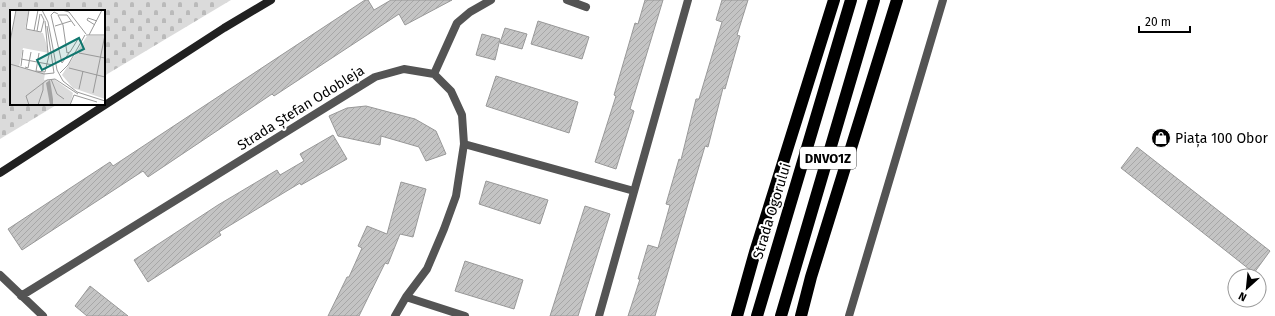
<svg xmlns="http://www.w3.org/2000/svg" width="1275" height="316" font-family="'Fira Sans',sans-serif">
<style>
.cemetery{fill:url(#cemetery-stones)}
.building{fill:url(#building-hatch);stroke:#989898}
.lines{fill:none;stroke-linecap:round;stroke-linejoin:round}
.street{stroke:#545454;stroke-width:8}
.secondary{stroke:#212121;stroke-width:8}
.highway{stroke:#000;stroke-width:12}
.labels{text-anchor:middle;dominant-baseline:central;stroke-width:4;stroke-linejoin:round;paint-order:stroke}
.shield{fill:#fff;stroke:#4c4c4c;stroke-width:1}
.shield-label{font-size:13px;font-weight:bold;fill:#000}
.street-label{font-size:14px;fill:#000;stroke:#fff}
.poi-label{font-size:14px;fill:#000;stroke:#fff;text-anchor:start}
.inset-road{fill:none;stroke:#999;stroke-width:1}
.view{fill:#0f766e;fill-opacity:0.15;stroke:#0f766e;stroke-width:2}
.inset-edge{fill:none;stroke:#000;stroke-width:2}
</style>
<defs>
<pattern id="cemetery-stones" width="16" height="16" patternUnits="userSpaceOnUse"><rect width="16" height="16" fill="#dbdbdb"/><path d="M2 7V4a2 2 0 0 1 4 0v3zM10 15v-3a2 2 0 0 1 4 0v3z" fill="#bababa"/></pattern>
<pattern id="building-hatch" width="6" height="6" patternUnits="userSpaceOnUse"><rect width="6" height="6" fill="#c4c4c4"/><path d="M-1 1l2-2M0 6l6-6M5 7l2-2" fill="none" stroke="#a7a7a7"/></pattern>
</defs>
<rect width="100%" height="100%" fill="#fff"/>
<path class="cemetery" d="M0,0H231L104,76V11H11V104H58L0,139Z"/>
<path class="building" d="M365,0H368L374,10L391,0H452L405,25L399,14L274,96L272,94L148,177L143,171L22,250L8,229L110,162L113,166Z
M645,0H663L630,109L634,111L616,169L595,162L616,96L614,95L635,23L638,24Z
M722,0H748L737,35L740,36L725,89L723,88L708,147L705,146L655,316H628L640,279H638L648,245L658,248L670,205L666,204L679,159L681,160L696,99H699L722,22L716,20Z
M538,21L589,37L582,59L531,44Z
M505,28L527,34L522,49L500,43Z
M482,34L500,39L495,60L476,55Z
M496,76L578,102L569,133L486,106Z
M366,106L415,119L436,131L446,154L426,161L419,147L381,136L380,145L338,136L329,116L347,108Z
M333,135L347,159L301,185L300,183L219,232L221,235L148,282L134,260L218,205L277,170L280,175L304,161L300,154Z
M1137,147L1270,251L1254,273L1121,168Z
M486,181L548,200L540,224L479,204Z
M401,182L426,189L413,237L400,234L388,264L385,263L359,316H328L347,277H349L362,248L358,246L367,226L387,234Z
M585,206L610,214L578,316H550Z
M465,261L523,280L514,309L455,291Z
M90,286L128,316H87L75,306Z"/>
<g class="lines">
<path class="street" d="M567,0L586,7
M434,74L457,23L470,12L491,0
M464,144L634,191
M0,275L43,316
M21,296L375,77L404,69L434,74L451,91L462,115L464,144L456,196L444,229L427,269L406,297L395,316
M406,297L465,316
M599,316L688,0
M849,316L943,0"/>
<path class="secondary" d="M0,173L224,28L271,0"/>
<path class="highway" d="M737,316L755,252L834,0
M757,316L851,0
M781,316L874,0
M801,316L811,277L897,0"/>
</g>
<defs>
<g id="shop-disc" transform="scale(1)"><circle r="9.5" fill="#000" stroke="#fff"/><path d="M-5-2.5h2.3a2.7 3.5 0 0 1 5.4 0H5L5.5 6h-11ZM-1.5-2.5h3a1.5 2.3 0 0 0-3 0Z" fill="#fff"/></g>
</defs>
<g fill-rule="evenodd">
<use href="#shop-disc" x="1161" y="138"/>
</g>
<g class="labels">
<rect class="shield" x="800" y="147" width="56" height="22" rx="3"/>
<g class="shield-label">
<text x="828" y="158">DNVO1Z</text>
</g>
<g class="street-label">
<text transform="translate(301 108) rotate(-32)">Strada Ștefan Odobleja</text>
<text transform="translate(772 211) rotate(-73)">Strada Ogorului</text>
</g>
<g class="poi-label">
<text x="1175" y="138">Piața 100 Obor</text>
</g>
</g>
<g transform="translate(10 10)">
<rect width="95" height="95" fill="#fff"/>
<path d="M6,0H19L15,19L33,23L39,43L13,38L9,57L35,63L34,70L44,69L63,83L60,95H0V35Z" fill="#dbdbdb"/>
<path d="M77,26H95V89L63,78L52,65Z" fill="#dbdbdb"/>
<path d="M40,70L43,89V95H40L36,73Z" fill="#a2a2a2"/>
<path class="inset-road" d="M19,0L16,19L31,22L34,10L31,4M32,0L38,12L47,60L53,71L67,82L95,91M52,0L59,2L76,24M48,4L44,2L41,5L52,53L59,43M35,11L38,43M85,15L77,10L78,8L87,11M37,16L44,63M45,16L61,11M65,16L57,5H48L53,15L57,43L60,42L68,29M24,21L28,0M27,21L30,4M76,25H95M79,25L92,0M0,32L6,0M29,43L26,61L35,62M69,43L95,48M11,49L43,55M0,54L34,64L44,63M11,56L13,40M15,57L18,58L21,42M59,58L95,67M35,62L39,45M50,63L58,55L75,25M41,69L47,84L54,89M69,79L73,61M83,83L95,25M19,95L16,86L37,70L45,69L68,84M28,95L33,80V73M60,95L64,85L87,92"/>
<path class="view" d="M69,28L74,39L32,60L27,50Z"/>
<rect width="95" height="95" class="inset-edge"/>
</g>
<g transform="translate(1247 288) rotate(207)"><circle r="19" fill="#ffffff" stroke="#999999"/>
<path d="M0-3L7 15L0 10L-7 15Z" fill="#000000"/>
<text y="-6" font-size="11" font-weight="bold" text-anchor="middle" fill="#000000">N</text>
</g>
<path d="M1139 26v6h51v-6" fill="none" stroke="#000000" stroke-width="2"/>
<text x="1145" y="26" font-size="12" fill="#000000" stroke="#ffffff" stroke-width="3" paint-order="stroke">20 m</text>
</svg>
